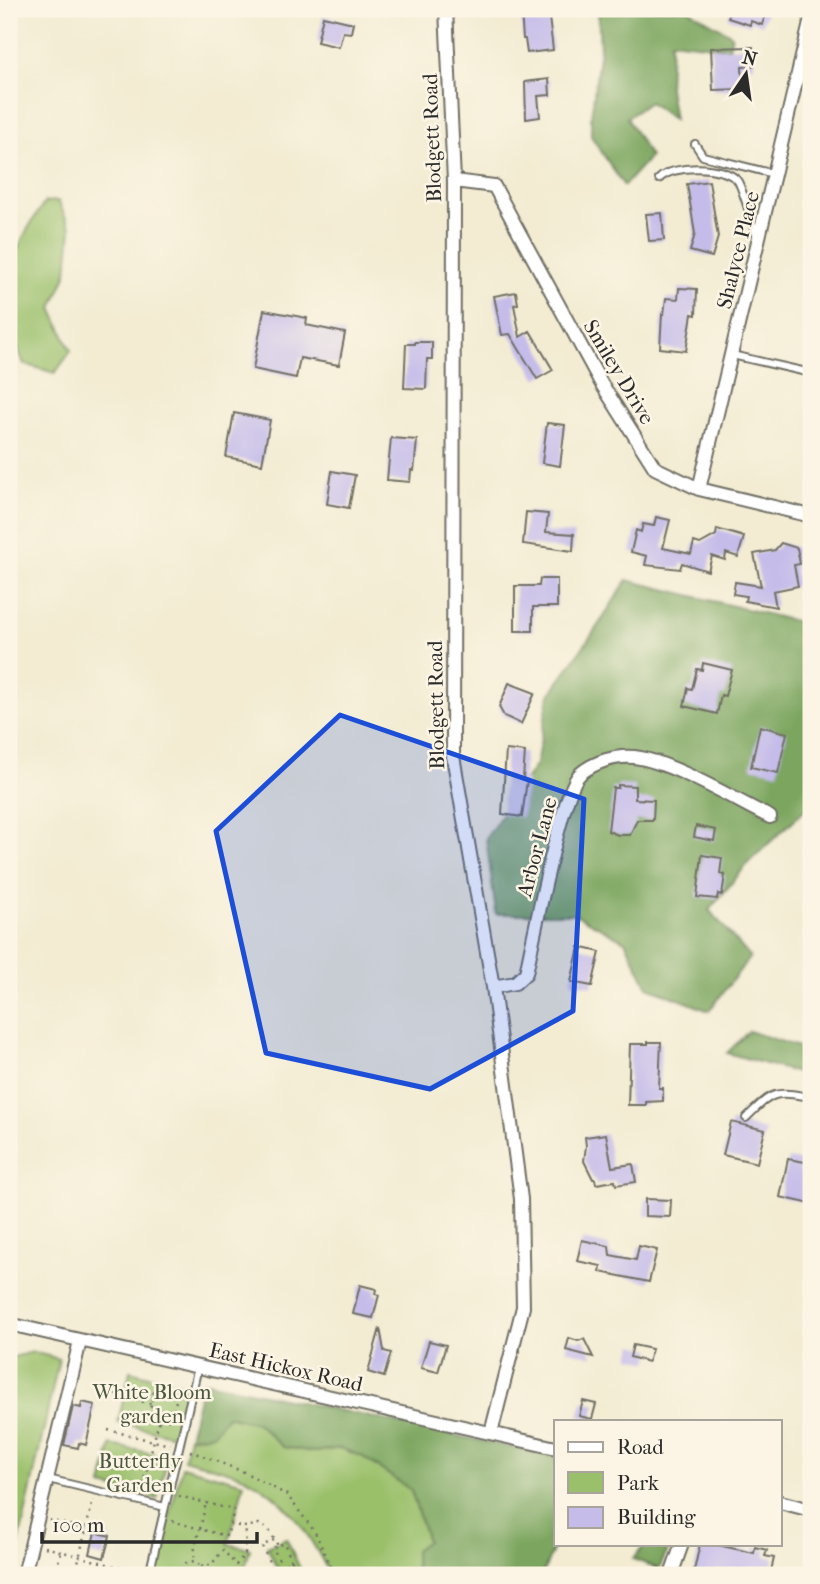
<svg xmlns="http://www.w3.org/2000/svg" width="820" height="1584" font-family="'IM FELL French Canon',serif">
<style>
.green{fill:#9ac06b;stroke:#62764b;stroke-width:2}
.forest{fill:#7ba65f;stroke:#536845;stroke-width:2}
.building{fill:#c5bcea}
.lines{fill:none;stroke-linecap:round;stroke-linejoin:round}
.service-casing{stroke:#716f66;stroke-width:10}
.minor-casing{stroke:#716f66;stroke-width:16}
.path{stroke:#716f66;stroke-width:2.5;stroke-dasharray:2 5;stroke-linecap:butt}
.service{stroke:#fff;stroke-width:6}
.minor{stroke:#fff;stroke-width:12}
.marked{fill:#1d4ed8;fill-opacity:0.2;stroke:#1d4ed8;stroke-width:5;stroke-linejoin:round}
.labels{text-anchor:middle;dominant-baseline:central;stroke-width:5;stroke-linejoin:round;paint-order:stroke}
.street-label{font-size:21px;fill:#2b2b2b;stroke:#fcf5e5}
.park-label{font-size:21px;fill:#4c583e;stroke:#fcf5e5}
</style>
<rect width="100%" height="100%" fill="#fcf5e5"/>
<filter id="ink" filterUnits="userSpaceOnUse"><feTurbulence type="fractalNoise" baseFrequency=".0143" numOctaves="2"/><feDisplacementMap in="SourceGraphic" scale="14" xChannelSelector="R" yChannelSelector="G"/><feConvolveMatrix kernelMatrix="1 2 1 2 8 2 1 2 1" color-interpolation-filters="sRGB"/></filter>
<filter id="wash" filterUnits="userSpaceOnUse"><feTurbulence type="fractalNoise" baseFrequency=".00686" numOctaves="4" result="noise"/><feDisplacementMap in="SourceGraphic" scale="28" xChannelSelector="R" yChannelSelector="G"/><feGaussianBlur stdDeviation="1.57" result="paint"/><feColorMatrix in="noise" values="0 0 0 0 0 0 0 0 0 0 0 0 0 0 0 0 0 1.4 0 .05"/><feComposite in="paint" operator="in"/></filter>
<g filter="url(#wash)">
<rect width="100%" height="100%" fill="#f3ecd3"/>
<path class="green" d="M58,201L71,229L67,273L52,308L71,351L55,373L24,364C19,350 11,333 9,318C3,269 18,241 45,202Z
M33,1352L59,1359L12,1575H9V1358Z
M130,1371L187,1386L174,1436L118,1422Z
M227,1416L257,1423L283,1447L315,1452L340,1448L363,1457L411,1490L427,1541L415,1550L416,1575H330C310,1535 288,1499 246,1478C227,1469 204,1465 184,1459L189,1437L212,1434Z
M111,1445L168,1457L157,1499L102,1486Z
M182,1466L244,1483L228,1544L250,1549L243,1575H155Z
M286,1538L303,1575H281L267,1547Z"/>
<path class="forest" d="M598,9H687L732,35L729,48L671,41L669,88L674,120L649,102L627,118L650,157L624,186L591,136V117L600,49Z
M627,580L811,625V804L750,861L709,910L750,957L709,1011L648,987L625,941L575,914H496L486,838L536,764L549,696L599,624Z
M749,1031L811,1051V1077L727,1053Z
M203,1381L556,1457V1543L542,1575H416L415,1550L427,1541L411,1490L363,1457L340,1448L315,1452L283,1447L257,1423L227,1416L213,1434L189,1437Z
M646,1544H671L659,1569L633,1559Z"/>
<g id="blocks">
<path class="building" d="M548,9L553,50L527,53L525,39H523L521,11Z
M731,9H764L763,12L766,13L762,25L751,21L750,25L728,18Z
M323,16L353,23L351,33L343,32L339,47L317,42Z
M753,47L754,66L742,67L743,89L713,90L711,48Z
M549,79L550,95L538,96L540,117L526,119L525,82Z
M709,181L718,237L712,257L690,251L695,234L687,184Z
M662,213L664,240L649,241L646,214Z
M679,288L697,289L696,315L692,314L686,351L660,348L662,314H664L666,298L678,299Z
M516,292L518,304L514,305L520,337L530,331L553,370L537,379L510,334L502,335L494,296Z
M264,310L307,318L306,325L345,333L339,365L300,358L296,378L253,369Z
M415,342H432V359H427L426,389L404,388L406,344H415Z
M234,413L270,420L262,464L226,457Z
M547,423L565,425L560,466L542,463Z
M391,438L417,440L414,471L411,470L410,482L387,480Z
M332,471L355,475L349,508L327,504Z
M526,512L548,514L546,532L574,534L573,551L523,544Z
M656,517L670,520L663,548L691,554L694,542L700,544L716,535L717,529L744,537L738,557L726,553L725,560L712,556L708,571L682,563L680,569L645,565L647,556L631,552L636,530L641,532L643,524L654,526Z
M781,543L797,548L800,564L794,565L798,586L773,591L776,607L745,601L746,596L733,594L735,582L761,586L754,554L775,550Z
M540,579H557V607H533V631H515V586H539Z
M703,663L732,670L725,696L721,695L717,714L684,706L688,688L692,689L697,669L702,670Z
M509,683L535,693L521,724L504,716L499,707Z
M760,726L787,733L778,773L751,767Z
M506,750L525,752L523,779L527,780L522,817L502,814Z
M618,785L635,786V799L654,800L653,820H637L630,835H618L608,831L613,788H618Z
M696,826L716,830L714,841L694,837Z
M702,855L722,858L720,874L725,875L722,895L718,894L717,899L697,897Z
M579,947L600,952L592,986L571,982Z
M648,1042H661L659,1088H663V1101L646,1102V1105H628L630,1044H648Z
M731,1122L765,1130L757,1163L723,1155Z
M606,1134L612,1167L633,1164L636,1182L616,1185L615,1181L596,1184L595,1179H593L584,1161L586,1146L585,1137Z
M788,1159L811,1163V1204L780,1197Z
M645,1199L671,1200L670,1217L645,1216Z
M582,1240L609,1246L610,1255L636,1260L639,1246L657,1250L649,1282L600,1272L601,1266L577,1261Z
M360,1285L376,1289L375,1294L379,1295L373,1318L353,1314Z
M380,1328L384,1351L391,1353L384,1377L368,1372Z
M569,1338L578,1341L584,1339L593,1357L566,1350Z
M429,1341L446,1345L438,1372L421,1368Z
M633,1345L652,1349L648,1362L630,1357Z
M583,1401L596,1404L592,1419L579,1416Z
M82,1402L95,1405L86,1445L79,1443L78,1448L64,1445L73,1406L81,1408Z
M95,1532L110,1536L104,1558L90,1554Z
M700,1544H713L754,1553L755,1547L767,1550L765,1556L774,1558L770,1575H693Z"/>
</g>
</g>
<g filter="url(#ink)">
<use href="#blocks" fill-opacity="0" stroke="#716f66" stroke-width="2"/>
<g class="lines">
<g class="service-casing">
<path id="service" d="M695,144L703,156L774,174
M659,179C673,164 723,165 737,180C742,185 753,227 757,237
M732,355L811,373
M746,1118C773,1091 774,1091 811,1097
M48,1479L165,1507
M149,1575L198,1367"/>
</g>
<g class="minor-casing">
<path id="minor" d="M446,9L454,181L453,756L493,987L521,1199L523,1307L491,1433
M454,181L494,186L601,383L655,468L699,489L811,516
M699,489L811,19
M493,987L515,983L526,973C533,941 562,790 580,774C594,762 616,755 634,757C671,761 735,800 770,817
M9,1324L556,1448
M780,1502L811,1510
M24,1575L80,1341
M671,1575L682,1544"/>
</g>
<path class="path" d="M154,1391L177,1397L171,1420L149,1414Z
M115,1394L151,1404
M108,1430L170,1445
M190,1451L244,1472L287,1495L315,1532L334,1575
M141,1491L160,1417
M179,1496L206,1503
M206,1503L234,1510L227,1536L200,1529Z
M49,1520L86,1529
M172,1521L200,1529L195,1545L194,1561
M230,1525L246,1527L259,1524L269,1530L278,1546
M274,1540L262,1546L275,1575
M45,1547L140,1573
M201,1566L211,1565L223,1550L236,1565L245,1554L246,1527
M282,1566L273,1548L284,1543L292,1561
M55,1575L61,1551
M75,1575L93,1500
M177,1575L186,1563L194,1561L201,1566L204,1575
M287,1575L282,1566L292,1561L299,1575"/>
<use href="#service" class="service"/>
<use href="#minor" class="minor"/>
</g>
</g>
<path class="marked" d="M340,715L584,799L573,1011L430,1089L266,1053L216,831Z"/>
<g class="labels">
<g class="street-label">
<text transform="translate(432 138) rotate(-92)">Blodgett Road</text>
<text transform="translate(738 250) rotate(-76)">Shalyce Place</text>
<text transform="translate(619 372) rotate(59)">Smiley Drive</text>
<text transform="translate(436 705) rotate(-91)">Blodgett Road</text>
<text transform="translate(537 847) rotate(-75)">Arbor Lane</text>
<text transform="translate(286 1367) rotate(13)">East Hickox Road</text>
</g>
<g class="park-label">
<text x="152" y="1392">White Bloom<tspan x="152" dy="24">garden</tspan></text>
<text x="140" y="1461">Butterfly<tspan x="140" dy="24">Garden</tspan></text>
</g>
</g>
<rect width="820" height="1584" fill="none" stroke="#fcf5e5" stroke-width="35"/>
<rect x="554" y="1420" width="228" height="126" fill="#fcf5e5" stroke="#a8a49b" stroke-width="2"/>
<rect x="568" y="1442" width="35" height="10" fill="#ffffff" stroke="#a8a49b" stroke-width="2"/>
<text x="617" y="1454" font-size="21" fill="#2b2b2b">Road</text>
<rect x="568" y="1472" width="35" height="21" fill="#9ac06b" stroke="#a8a49b" stroke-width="2"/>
<text x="617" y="1490" font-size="21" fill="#2b2b2b">Park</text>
<rect x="568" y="1507" width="35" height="21" fill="#c5bcea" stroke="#a8a49b" stroke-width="2"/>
<text x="617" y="1524" font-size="21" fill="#2b2b2b">Building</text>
<g transform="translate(746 74) rotate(13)" stroke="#fcf5e5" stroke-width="5" paint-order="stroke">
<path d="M0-5L12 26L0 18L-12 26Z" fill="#2b2b2b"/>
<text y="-10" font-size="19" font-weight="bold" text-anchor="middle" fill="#2b2b2b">N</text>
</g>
<path d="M42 1532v10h215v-10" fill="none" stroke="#2b2b2b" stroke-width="3.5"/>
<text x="52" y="1532" font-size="21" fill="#2b2b2b" stroke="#fcf5e5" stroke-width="5" paint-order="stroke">100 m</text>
</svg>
